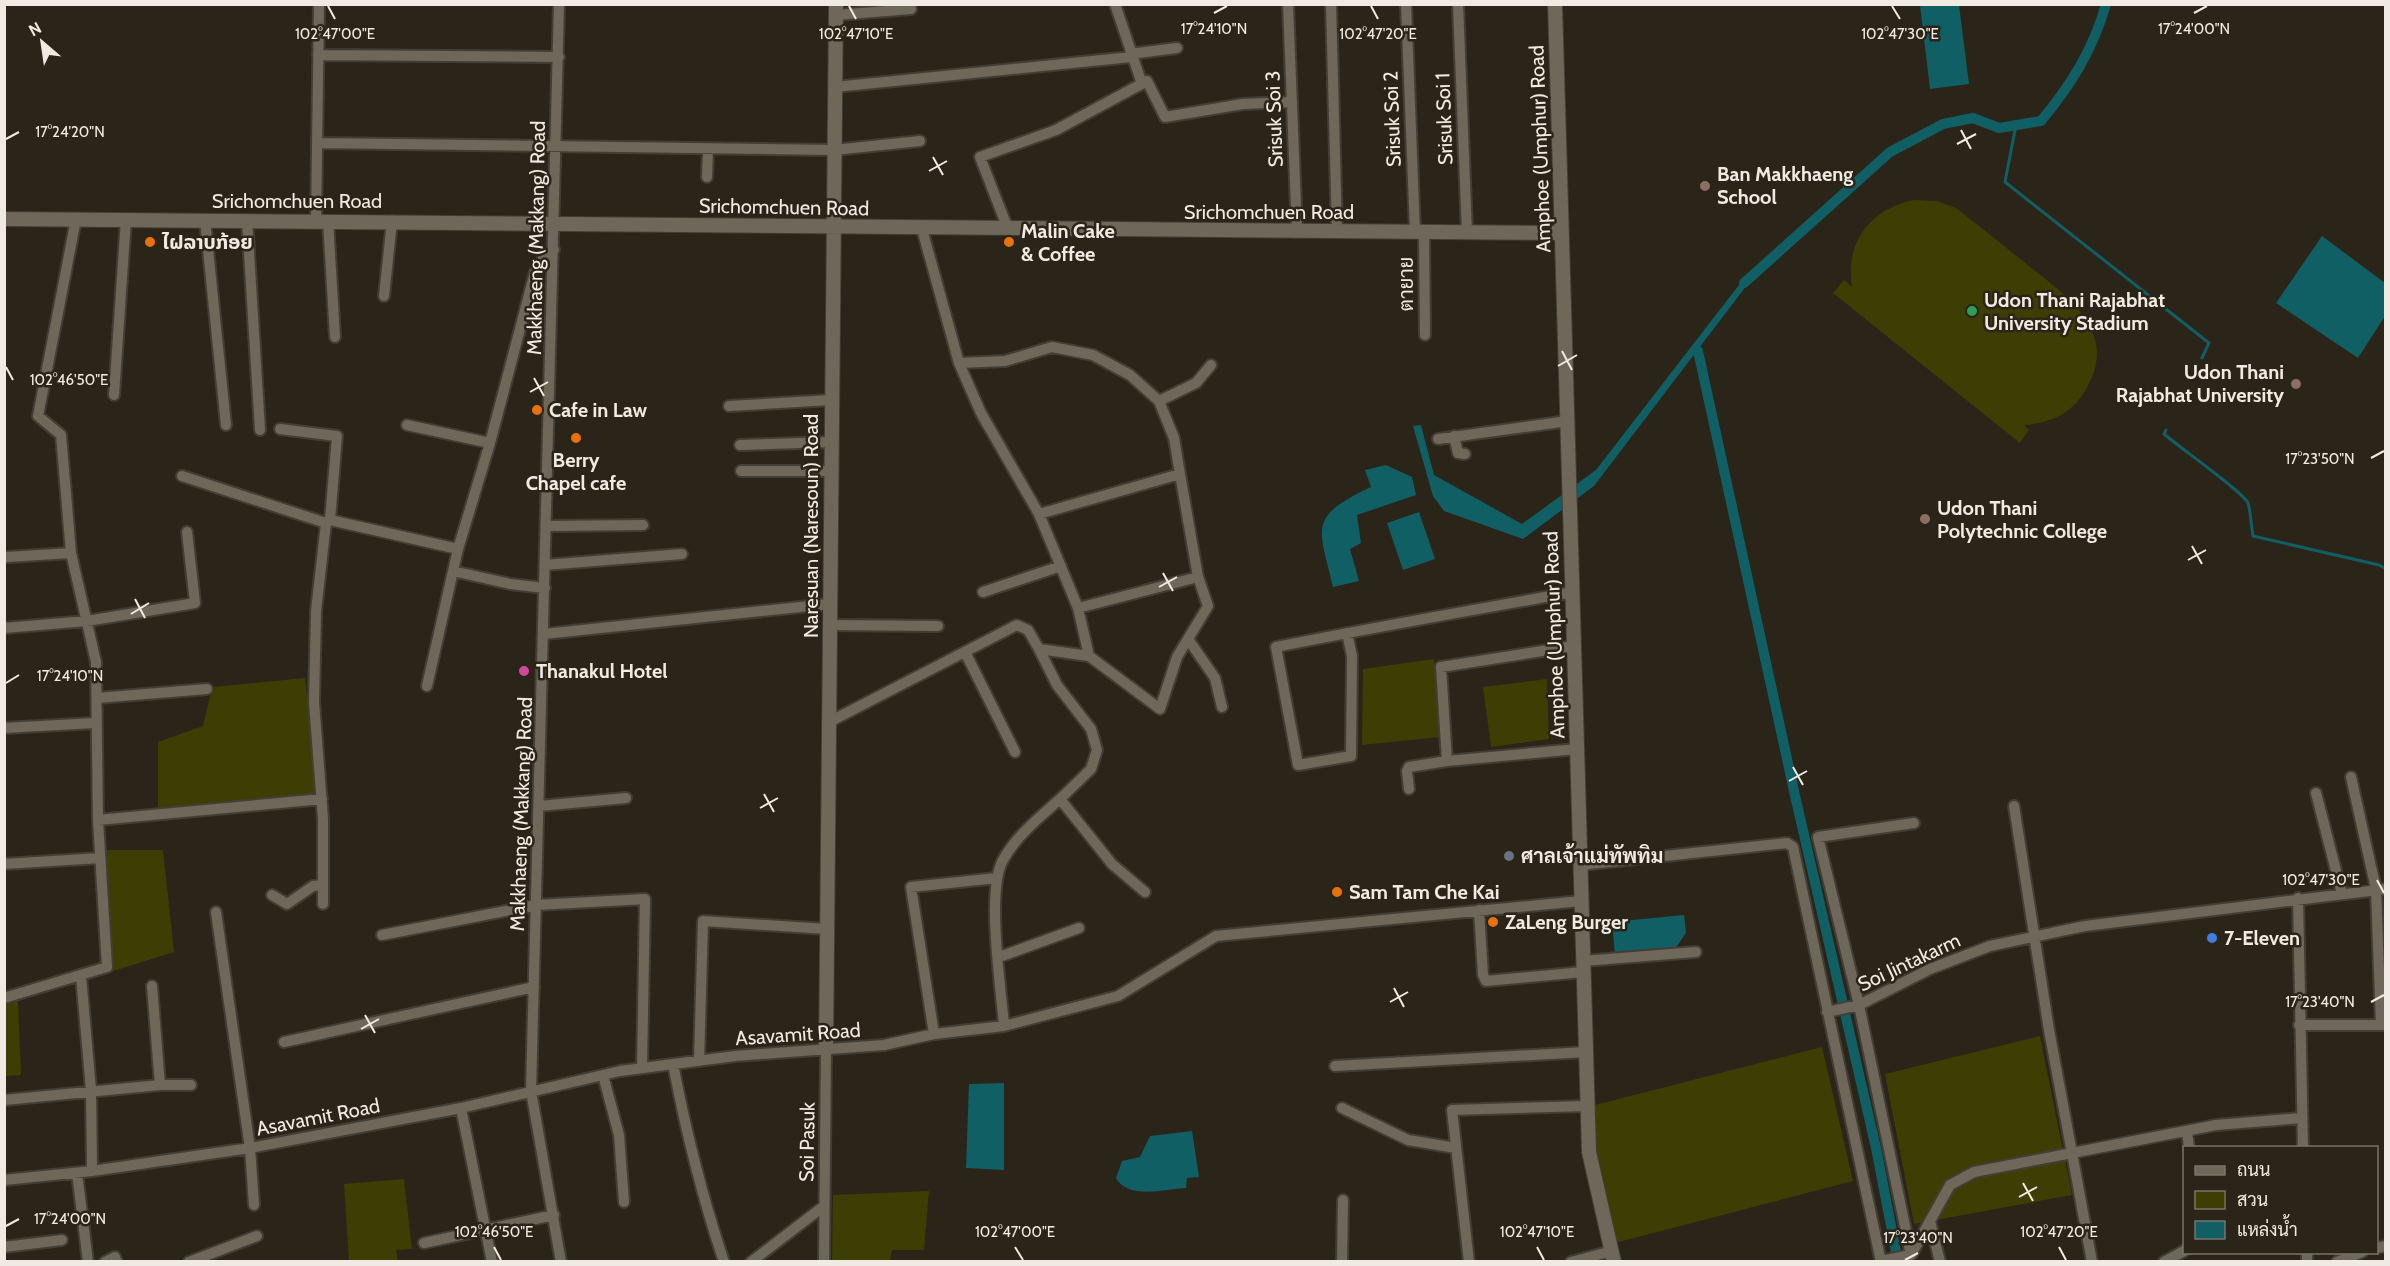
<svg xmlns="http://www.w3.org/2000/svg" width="2390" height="1266" font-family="Cabin,'Noto Sans Lao',Sarabun,sans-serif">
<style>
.green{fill:#3d3e03}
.water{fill:#105f65}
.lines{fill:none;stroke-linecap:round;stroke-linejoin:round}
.stream{stroke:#105f65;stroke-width:3}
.canal{stroke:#105f65;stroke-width:10}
.street-casing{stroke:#433e35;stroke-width:14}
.secondary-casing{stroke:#433e35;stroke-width:16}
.street{stroke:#6f6759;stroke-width:10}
.secondary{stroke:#6f6759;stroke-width:14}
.ticks{fill:none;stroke:#efebe3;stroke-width:2}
.education-dot{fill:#8d6e63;stroke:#2b2418;stroke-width:2}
.food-dot{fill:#e8710a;stroke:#2b2418;stroke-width:2}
.leisure-dot{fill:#2e9e5b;stroke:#2b2418;stroke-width:2}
.hotel-dot{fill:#d1479c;stroke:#2b2418;stroke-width:2}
.worship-dot{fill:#6b7280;stroke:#2b2418;stroke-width:2}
.shop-dot{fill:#3f7fe0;stroke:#2b2418;stroke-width:2}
.labels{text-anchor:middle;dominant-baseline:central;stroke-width:5;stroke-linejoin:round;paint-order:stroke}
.street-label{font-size:20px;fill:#efebe3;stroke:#2b2418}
.poi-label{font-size:20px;font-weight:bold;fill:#efebe3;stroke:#2b2418;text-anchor:start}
.ticks-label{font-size:15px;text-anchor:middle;fill:#efebe3;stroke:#2b2418;stroke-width:5;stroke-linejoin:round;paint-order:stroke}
</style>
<rect width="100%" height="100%" fill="#2b2418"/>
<path class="green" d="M1913,200L1937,201L1956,208C1979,226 2002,244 2024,262C2065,295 2122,331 2085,391C2071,414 2051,423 2024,425L2029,430L2020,443L1833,293L1844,280L1852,287C1845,243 1869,210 1913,200Z
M1434,659L1440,737L1362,745L1363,669Z
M305,678L317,795L158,808V742L203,726L212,687Z
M1547,679L1549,739L1491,747L1483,687Z
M102,850H163L174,952L110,972Z
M18,1001L21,1075L5,1076V1005Z
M2040,1036L2072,1195L1914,1224L1885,1074Z
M1822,1047L1853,1181L1615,1243L1594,1149L1595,1105Z
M404,1179L412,1249L396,1250L398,1261H349L344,1184Z
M929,1191L924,1250H892L890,1261H832L833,1195Z"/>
<path class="water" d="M1920,5H1959L1969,84L1930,89Z
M2322,236L2385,283V316L2358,358L2276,303Z
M1742,281L1747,285L1594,486L1523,539L1444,511L1433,496L1413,426L1421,425L1434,475L1522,524L1596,470Z
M1386,465L1412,477L1416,495L1357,515L1361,543L1350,549L1359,581L1333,587C1319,527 1307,517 1371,487L1365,470Z
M1419,512L1435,559L1403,570L1387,523Z
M1684,915L1686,933L1675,949L1615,955L1612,922Z
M1004,1083V1170L966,1168L969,1084Z
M1192,1131L1199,1177L1187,1178L1186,1188C1165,1189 1128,1200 1116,1178L1122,1161L1140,1157L1150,1136Z"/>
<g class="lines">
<path class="stream" d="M2016,125L2005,182L2209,343L2202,358
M2166,430L2164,434C2179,447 2243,492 2248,503C2251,513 2251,526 2253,536L2379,565L2386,569"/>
<path class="canal" d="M1744,283L1890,152L1943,124L1973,118L1999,128L2041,121C2071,85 2093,50 2106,4
M1698,351L1796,800L1876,1148L1898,1262"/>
<g class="street-casing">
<path id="street" d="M559,4L531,1091L561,1262
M1115,4L1142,84
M1288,4L1297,232
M1331,4L1337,232
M1406,4L1415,232
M1458,4L1467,233
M836,15L911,9
M1130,54L1177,48
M318,55L559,57
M835,87L1131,57
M317,143L834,150L920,141
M707,177L708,149
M205,220L226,425
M247,220L260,430
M316,221L319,4
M328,221L335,337
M922,229L959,363L981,413L1039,514L1180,474L1174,438L1159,401L1130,375L1093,355L1052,347L1005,361L959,363
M1008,229L980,157L1056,130L1147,81L1165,117L1243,104L1292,102
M1424,233L1425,335
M384,296L392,221
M114,395L126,219
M1159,401L1196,383L1211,365
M729,406L831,400
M407,425L490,443
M280,429L337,436L330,520
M1454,436L1458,453L1465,454
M1438,439L1568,421
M740,445L831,442
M741,471H831
M182,476L326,523
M1039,514L1078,608L1198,577
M547,526L643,525
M7,557L71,553
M545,565L682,554
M453,571L510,584L545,588
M983,592L1061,566
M1078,608L1089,656
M829,625L938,626
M4,628L87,621L195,603L187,532
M1347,633L1352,656L1351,756L1298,765L1276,647C1375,627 1474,610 1573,592
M544,634L829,604
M1188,639L1215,678L1222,707
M1574,646L1441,667L1447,761L1577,749
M1039,649L1057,685L1091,729L1097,750L1091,769L1060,799L1112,864L1145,892
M965,652L1015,752
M427,686L458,549L490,443L535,272L546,254L554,250
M97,698L207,689
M829,722L1017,625L1028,630L1039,649L1089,656L1160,709L1177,657L1208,606L1198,577L1180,474
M4,728L95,723
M2351,777L2376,889L2381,1025
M1409,789L1407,771L1409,767L1447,761
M2316,793L2342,894
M539,806L626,798
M98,820L322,799
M4,864L100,858
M1580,865L1787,843L1793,847L1881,1262
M272,895L287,904L313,886L323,885
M2298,898L2303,1148
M323,904V819L314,702L316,611L326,523L330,520L458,549
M1479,910L1483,975L1486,981L1583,972
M216,912L250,1148L254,1205
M382,935L536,905L645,899L642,1068
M999,957L1079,928
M1583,961L1696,952
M81,976L91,1090L92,1171
M4,998L107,967L98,820L96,662L71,553L61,435L38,416L76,219
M1827,1012L1859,1005L1930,969L1990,946L2085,926L2386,889
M2299,1025H2385
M1004,1026C1001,988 986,890 1003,860C1016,836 1040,817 1060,799
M934,1034L911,887L997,878
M284,1042L534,987
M699,1061L703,921L827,929
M673,1064C686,1132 702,1196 724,1262
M1335,1066L1586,1052
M603,1075L619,1135L624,1202
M160,1085H191
M4,1100L160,1085L152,986
M461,1108L492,1262
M1342,1108L1408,1140L1456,1148
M2187,1131L2189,1148
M77,1173L88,1262
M4,1180L92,1171L250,1148L461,1108L620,1071L735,1056L884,1045L934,1034L1004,1026L1118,996L1216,936L1581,901
M1930,1221L1940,1262
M424,1243L554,1215
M4,1247L62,1240
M2376,1248L2386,1246
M2307,1252V1262
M1911,1255L1859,1005L1818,837L1914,823
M1881,1261L1911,1255L1950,1185L1974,1172L2072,1153L2049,1030L2014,806
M105,1262L115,1257L117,1262
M189,1262L257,1236
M751,1262L824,1206
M824,1262L826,1048
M1342,1262L1343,1200
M1469,1262L1452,1110L1587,1106
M1571,1262L1612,1251
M2092,1262L2072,1153L2216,1125L2302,1118
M2164,1262L2184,1251
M2337,1262L2362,1252"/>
</g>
<g class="secondary-casing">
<path id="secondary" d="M1555,4L1589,1152L1614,1262
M4,219L1562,233
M826,1048L836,4"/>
</g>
<use href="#street" class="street"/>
<use href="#secondary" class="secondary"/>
</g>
<path class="ticks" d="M328,6L335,19M849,6L856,19M1371,6L1378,19M1892,6L1900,19M1214,13L1227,6M2194,13L2207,6M1961,130L1971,149M6,139L19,132M1957,144L1976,134M933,157L943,175M929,171L947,161M1562,351L1572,370M1558,366L1577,355M6,367L13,380M534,378L544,396M530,392L548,382M2371,458L2384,451M2192,546L2202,564M2188,560L2206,550M1163,573L1173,591M1159,587L1177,577M135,599L145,618M131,614L149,603M6,683L19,675M1793,767L1803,785M1789,781L1807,771M764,794L774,812M760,808L778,798M2377,880L2384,893M1394,988L1404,1007M1390,1002L1408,992M2371,1002L2384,995M365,1015L375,1033M361,1029L379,1019M2023,1183L2033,1201M2019,1197L2037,1187M6,1226L19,1219M494,1247L501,1260M1015,1247L1023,1260M1537,1247L1544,1260M2059,1247L2066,1260M1905,1260L1918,1253"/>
<g class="education-dot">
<circle cx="1705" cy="186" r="6"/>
<circle cx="2296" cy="384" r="6"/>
<circle cx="1925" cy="519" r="6"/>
</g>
<g class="food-dot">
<circle cx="150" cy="242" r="6"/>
<circle cx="1009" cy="242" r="6"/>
<circle cx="537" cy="410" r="6"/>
<circle cx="576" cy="438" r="6"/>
<circle cx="1337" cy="892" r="6"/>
<circle cx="1493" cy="922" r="6"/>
</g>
<circle class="leisure-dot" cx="1972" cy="311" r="6"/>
<circle class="hotel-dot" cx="524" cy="671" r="6"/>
<circle class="worship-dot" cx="1509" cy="856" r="6"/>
<circle class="shop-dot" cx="2212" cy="938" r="6"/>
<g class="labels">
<g class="street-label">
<text transform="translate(1274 119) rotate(-92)">Srisuk Soi 3</text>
<text transform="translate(1392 119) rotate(-92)">Srisuk Soi 2</text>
<text transform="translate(1444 119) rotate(-92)">Srisuk Soi 1</text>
<text transform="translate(1540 149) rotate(-92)">Amphoe (Umphur) Road</text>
<text x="297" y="201">Srichomchuen Road</text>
<text transform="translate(784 207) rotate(1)">Srichomchuen Road</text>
<text x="1269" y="212">Srichomchuen Road</text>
<text transform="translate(536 238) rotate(-89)">Makkhaeng (Makkang) Road</text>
<text transform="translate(1406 284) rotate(-90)">ตายาย</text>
<text transform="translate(811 526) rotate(-90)">Naresuan (Naresoun) Road</text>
<text transform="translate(1554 635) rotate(-92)">Amphoe (Umphur) Road</text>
<text transform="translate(521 814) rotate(-88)">Makkhaeng (Makkang) Road</text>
<text transform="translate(1909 962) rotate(-25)">Soi Jintakarm</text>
<text transform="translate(798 1034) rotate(-4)">Asavamit Road</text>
<text transform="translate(318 1117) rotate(-11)">Asavamit Road</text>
<text transform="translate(807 1142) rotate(-89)">Soi Pasuk</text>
</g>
<g class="poi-label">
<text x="1717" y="174">Ban Makkhaeng<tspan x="1717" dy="23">School</tspan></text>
<text x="1021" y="231">Malin Cake<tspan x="1021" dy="23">&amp; Coffee</tspan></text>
<text x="162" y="242">ໄຝລາບກ້ອຍ</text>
<text x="1984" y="300">Udon Thani Rajabhat<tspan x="1984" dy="23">University Stadium</tspan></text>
<text x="2284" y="372" text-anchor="end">Udon Thani<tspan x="2284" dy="23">Rajabhat University</tspan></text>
<text x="549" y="410">Cafe in Law</text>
<text x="576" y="460" text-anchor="middle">Berry<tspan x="576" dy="23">Chapel cafe</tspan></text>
<text x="1937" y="508">Udon Thani<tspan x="1937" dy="23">Polytechnic College</tspan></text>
<text x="536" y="671">Thanakul Hotel</text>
<text x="1521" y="856">ศาลเจ้าแม่ทัพทิม</text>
<text x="1349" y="892">Sam Tam Che Kai</text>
<text x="1505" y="922">ZaLeng Burger</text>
<text x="2224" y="938">7-Eleven</text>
</g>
</g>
<g class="ticks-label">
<text x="1214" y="34">17°24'10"N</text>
<text x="2194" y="34">17°24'00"N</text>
<text x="335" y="39">102°47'00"E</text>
<text x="856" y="39">102°47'10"E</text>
<text x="1378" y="39">102°47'20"E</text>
<text x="1900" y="39">102°47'30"E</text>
<text x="70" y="137">17°24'20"N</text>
<text x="69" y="385">102°46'50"E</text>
<text x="2320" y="464">17°23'50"N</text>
<text x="70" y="681">17°24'10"N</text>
<text x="2321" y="885">102°47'30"E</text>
<text x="2320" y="1007">17°23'40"N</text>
<text x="70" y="1224">17°24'00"N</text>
<text x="494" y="1237">102°46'50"E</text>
<text x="1015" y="1237">102°47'00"E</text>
<text x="1537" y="1237">102°47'10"E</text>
<text x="2059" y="1237">102°47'20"E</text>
<text x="1918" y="1243">17°23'40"N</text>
</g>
<rect width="2390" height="1266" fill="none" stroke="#efebe3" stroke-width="12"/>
<rect x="2183" y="1146" width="195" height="108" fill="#2b2418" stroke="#797469" stroke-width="1.5"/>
<rect x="2195" y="1166" width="30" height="9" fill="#6f6759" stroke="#797469" stroke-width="1.5"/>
<text x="2237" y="1176" font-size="18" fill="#efebe3">ถนน</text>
<rect x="2195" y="1191" width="30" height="18" fill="#3d3e03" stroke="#797469" stroke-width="1.5"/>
<text x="2237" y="1206" font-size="18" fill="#efebe3">สวน</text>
<rect x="2195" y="1221" width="30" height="18" fill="#105f65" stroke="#797469" stroke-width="1.5"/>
<text x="2237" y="1236" font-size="18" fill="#efebe3">แหล่งน้ำ</text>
<g transform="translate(42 42) rotate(331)" stroke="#2b2418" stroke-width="4.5" paint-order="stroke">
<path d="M0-4.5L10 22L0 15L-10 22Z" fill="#efebe3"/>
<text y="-9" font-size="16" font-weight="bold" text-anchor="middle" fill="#efebe3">N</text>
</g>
</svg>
